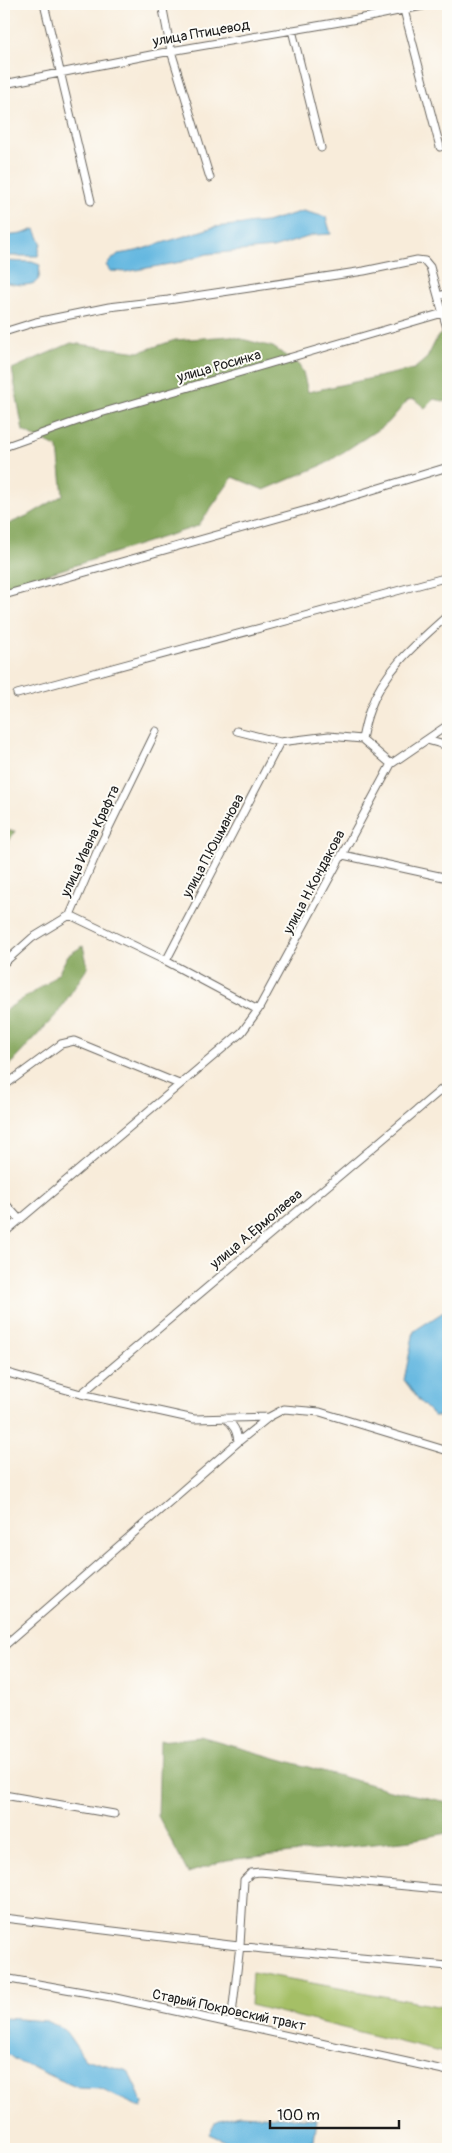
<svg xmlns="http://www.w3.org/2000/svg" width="452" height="2153" font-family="Pangolin,sans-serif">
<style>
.green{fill:#a5bf66;stroke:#606e41}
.forest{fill:#84a65b;stroke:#50613c}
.water{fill:#64b7e0;stroke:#406a7e}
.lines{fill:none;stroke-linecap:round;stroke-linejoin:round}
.minor-casing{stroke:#69655e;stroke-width:9}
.minor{stroke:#fff;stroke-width:7}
.labels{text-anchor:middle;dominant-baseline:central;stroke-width:4;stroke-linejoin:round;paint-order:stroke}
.street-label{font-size:14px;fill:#1c1c1c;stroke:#fdfcf7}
</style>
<rect width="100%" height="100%" fill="#fdfcf7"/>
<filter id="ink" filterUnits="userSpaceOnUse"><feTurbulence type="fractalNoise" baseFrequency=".02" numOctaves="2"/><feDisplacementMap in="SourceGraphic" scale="10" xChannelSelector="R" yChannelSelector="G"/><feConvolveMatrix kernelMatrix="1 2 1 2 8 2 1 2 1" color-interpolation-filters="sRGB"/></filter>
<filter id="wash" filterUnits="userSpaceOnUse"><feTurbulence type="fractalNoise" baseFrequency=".0096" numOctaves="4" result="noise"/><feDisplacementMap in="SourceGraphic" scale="20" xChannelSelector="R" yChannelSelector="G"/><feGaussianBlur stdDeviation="1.12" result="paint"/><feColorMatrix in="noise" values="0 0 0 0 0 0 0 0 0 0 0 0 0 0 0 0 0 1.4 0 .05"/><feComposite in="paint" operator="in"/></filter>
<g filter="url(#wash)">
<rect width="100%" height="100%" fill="#f8ecda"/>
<path class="green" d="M252,1972L448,2008V2054L250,2005Z"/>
<path class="forest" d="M448,329V402L434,399L425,408L414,399L408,400L388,423L325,464L264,490L233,477L198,526L4,588V526L31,514L63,495L58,448L23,431L12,369L71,343L139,352L175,340L230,336L273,347L298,364L303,372L308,392L414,369L427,358L438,336Z
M4,831H15L4,849Z
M83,946L88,967L57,1014L4,1071V1011L46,984L59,972L68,955Z
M201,1737L390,1790L448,1802V1833L411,1840L227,1860L188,1873L158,1816L160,1741Z"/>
<path class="water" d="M303,211L326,217L331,234L314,235L273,248L207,254L181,262L125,272L110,271L106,265L118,254L136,251L214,227L266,222Z
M35,229L41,243L38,256H4V236L22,234Z
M4,261L32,262L40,265C39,269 40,274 39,278C35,289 12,284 4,282Z
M448,1309V1416H434L421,1403L404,1380L414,1331Z
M4,2018L47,2021L64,2029L85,2059L128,2071L143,2103L142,2108L100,2089L78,2088L14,2059L4,2051Z
M240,2115L317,2119L314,2141L280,2149H242L209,2134L216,2121Z"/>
</g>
<g filter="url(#ink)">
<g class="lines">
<g class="minor-casing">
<path id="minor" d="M44,4L91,201
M162,4L171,51L210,178
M404,10L440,147
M292,30L321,148
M4,84L171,51L369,17L432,4
M439,296L448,293
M4,332L36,322L109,307L168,300L364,271L417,260L425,261L430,267L448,332
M4,447L97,414L443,313
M4,595L310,509L448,467
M17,694L448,577
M237,731L280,742L329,736L362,739
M427,740L448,746
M391,764L362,739C364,729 366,719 370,709C383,671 419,641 448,615
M343,855L448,878
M70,915L166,961L258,1010
M166,961L280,742
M4,963L32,938L70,915L97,852L156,731
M4,1086L61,1044L74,1041L179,1084
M4,1202L20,1220
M4,1233L242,1032L258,1010L391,764L448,725
M4,1372L81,1394L194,1419L269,1417
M81,1394L448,1084
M225,1418C234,1425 237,1431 238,1442
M4,1646L238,1442L269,1417L284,1409L320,1412L448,1451
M4,1795L114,1814
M4,1918L263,1949L448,1966
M4,1978L111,1997L448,2071
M231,2023L240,1945L244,1880L251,1873L260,1872L448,1890"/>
</g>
<use href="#minor" class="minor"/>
</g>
</g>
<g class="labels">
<g class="street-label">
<text transform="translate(201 33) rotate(-10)">улица Птицевод</text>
<text transform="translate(219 366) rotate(-16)">улица Росинка</text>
<text transform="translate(90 841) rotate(-65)">улица Ивана Крафта</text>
<text transform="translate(213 846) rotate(-62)">улица П.Юшманова</text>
<text transform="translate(314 882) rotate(-62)">улица Н.Кондакова</text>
<text transform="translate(256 1229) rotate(-40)">улица А.Ермолаева</text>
<text transform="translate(229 2010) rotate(12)">Старый Покровский тракт</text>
</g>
</g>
<rect width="452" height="2153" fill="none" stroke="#fdfcf7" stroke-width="20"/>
<path d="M270 2120v8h129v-8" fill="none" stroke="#1c1c1c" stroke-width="2.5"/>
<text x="277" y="2120" font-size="15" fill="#1c1c1c" stroke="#fdfcf7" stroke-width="4" paint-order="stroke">100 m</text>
</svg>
